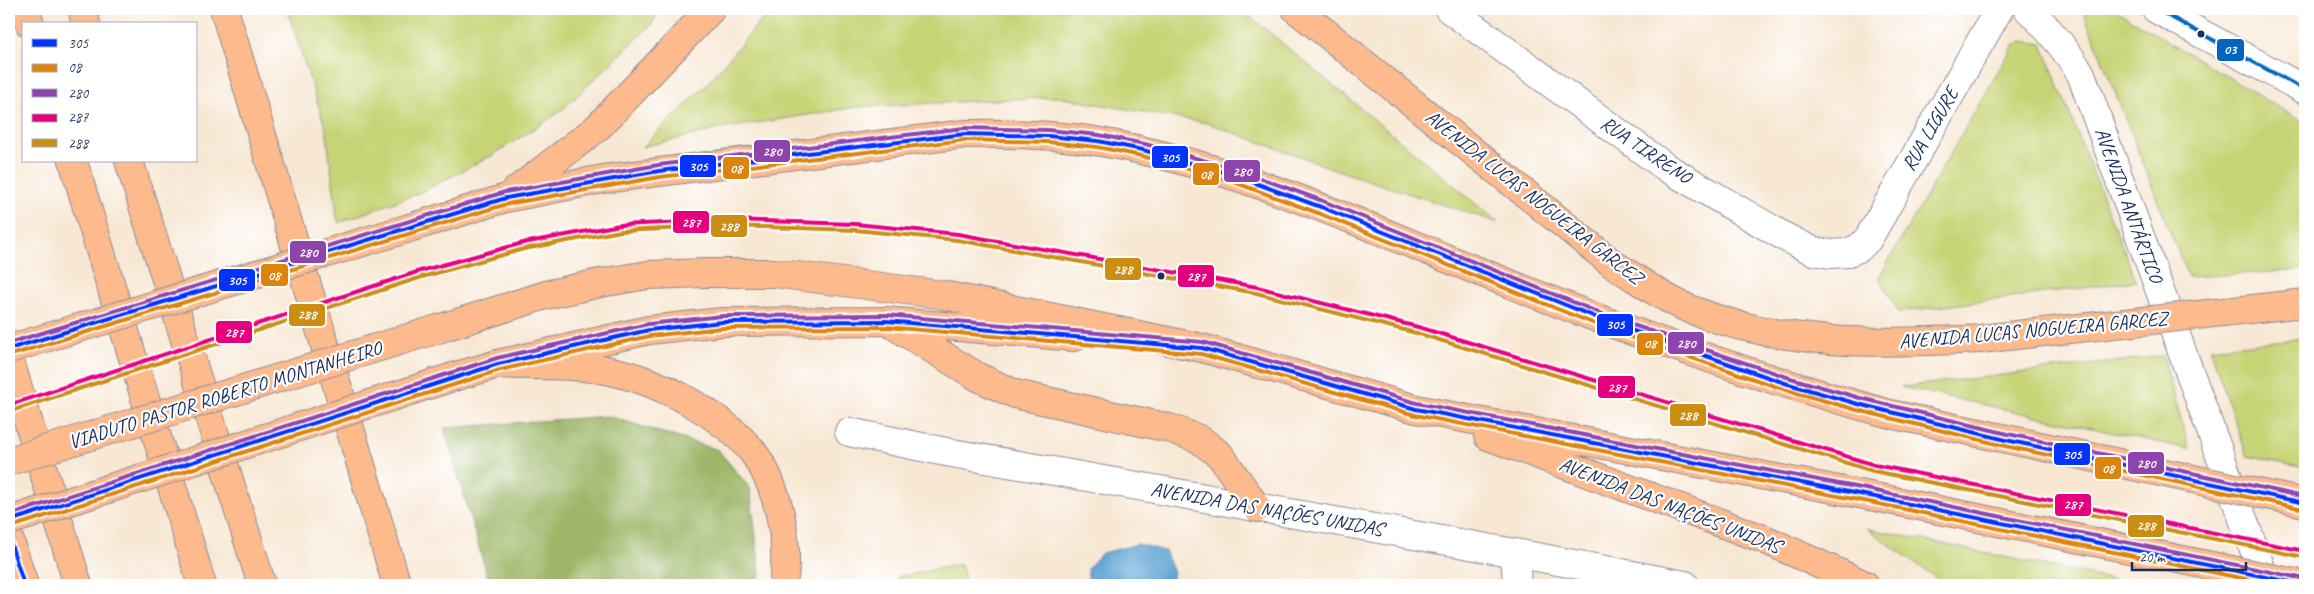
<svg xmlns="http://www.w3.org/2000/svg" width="2314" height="594" font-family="Caveat,sans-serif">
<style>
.green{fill:#c7d476;stroke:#71826a}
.forest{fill:#9db667;stroke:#5c7262}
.water{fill:#5ea5d4;stroke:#3c6a99}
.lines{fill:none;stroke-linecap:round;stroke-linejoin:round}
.street-casing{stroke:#898b98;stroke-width:30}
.primary-casing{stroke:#898b98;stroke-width:30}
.highway-casing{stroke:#898b98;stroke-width:30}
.street{stroke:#fff;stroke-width:28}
.primary{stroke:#fcba8d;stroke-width:28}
.highway{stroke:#fcba8d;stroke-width:28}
.primary-bridge-casing{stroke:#898b98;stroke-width:30;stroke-linecap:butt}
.primary-bridge{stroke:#fcba8d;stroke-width:28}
.bus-1-casing{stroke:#fff;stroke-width:8}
.bus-2-casing{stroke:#fff;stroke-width:8}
.bus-3-casing{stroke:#fff;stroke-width:8}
.bus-4-casing{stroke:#fff;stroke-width:8}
.bus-5-casing{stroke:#fff;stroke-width:8}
.bus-6-casing{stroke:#fff;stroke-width:8}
.bus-1{stroke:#0432ff;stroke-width:4}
.bus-2{stroke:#dd840e;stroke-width:4}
.bus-3{stroke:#8e44ad;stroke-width:4}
.bus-4{stroke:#e5007d;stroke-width:4}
.bus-5{stroke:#cb8e13;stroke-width:4}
.bus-6{stroke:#0065bd;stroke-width:4}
.bus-dot{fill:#1b2f5e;stroke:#fff;stroke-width:2}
.labels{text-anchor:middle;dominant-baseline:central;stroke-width:4.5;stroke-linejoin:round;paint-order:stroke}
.street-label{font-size:20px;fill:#1b2f5e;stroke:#fff}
.line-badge{stroke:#fff;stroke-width:2}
.badge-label{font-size:14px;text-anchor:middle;font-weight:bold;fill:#fff}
</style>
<rect width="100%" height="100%" fill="#fff"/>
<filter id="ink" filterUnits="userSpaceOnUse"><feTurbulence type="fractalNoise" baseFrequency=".02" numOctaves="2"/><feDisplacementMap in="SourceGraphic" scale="10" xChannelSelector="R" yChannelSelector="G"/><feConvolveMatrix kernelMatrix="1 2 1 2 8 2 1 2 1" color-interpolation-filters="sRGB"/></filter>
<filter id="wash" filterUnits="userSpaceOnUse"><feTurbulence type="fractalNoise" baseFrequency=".0096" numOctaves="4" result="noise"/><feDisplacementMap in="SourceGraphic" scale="20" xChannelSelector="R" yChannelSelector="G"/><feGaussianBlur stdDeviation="1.12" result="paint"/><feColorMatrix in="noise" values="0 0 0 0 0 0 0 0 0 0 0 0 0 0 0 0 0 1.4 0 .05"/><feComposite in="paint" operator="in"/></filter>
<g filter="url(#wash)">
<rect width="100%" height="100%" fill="#f7e7d3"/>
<path class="green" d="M287,9H659L652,24L561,111L493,155L419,193L338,223L326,129Z
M771,9H1241L1499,223L1340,171L1207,123L1057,97L857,107L720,129L642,147L707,84Z
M2082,9H2114L2305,123V270L2188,277Z
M2022,41L2042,44L2136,281L1899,312L1879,277L2013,46Z
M2305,338V468L2247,456L2210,348Z
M2163,356L2189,449L1901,387Z
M1866,528L2138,585H1946Z
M961,564L966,585H899L897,577Z"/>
<path class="forest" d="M608,416L718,450L750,488L760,572L757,585H490L444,428Z"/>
<path class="water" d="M1138,544L1165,551L1174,573L1170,585H1088V568L1102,553Z"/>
</g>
<g filter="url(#ink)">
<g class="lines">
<g class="street-casing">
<path id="street" d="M1449,9L1667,168L1785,237L1813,251L1831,254L1846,253L1859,248L1868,239L1999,9
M2028,9C2049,29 2066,49 2081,74L2267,585
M2156,9L2305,90
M849,432L946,452L1515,553L1685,585
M1515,553L1517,585"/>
</g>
<g class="primary-casing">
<path id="primary" d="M1296,9L1613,264C1639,280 1664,299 1692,310C1785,347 1882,344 1980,339
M513,193L597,128L711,9
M406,229L506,198L603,179L965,134C1011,133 1056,134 1101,142C1238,166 1365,226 1493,277C1623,330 1754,377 1890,414
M892,324L978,377L1015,394L1169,428L1199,439L1220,455L1257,508
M441,328L546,295L600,283L648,275L705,273H774L943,295L1202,348L1416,409L1870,496
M453,377L498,364L649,330L722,322L886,321L1074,337
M1488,436L1766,540L1865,585"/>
</g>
<g class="highway-casing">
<path id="highway" d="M25,9L30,24
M82,9L86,24
M224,9L397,585
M73,161L202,585
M129,161L262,585
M9,358L78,585
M498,364C536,366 578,363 615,372C661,382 722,415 752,451C779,486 790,542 783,585
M9,538L24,585"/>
</g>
<use href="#street" class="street"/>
<use href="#primary" class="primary"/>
<use href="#highway" class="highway"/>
<g class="primary-bridge-casing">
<path id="primary-bridge" d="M1980,339L2305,303
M9,349L406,229
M1890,414L2305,503
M9,461L441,328
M1870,496L2305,585
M9,521L453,377"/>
</g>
<use href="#primary-bridge" class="primary-bridge"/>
<g class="bus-1-casing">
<path id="bus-1" d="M9,349L506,198L659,171L965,134L1048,136L1098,141L1143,150L1233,175L1321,207L1613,324L1785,383L1858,404L2006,440L2305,503
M9,521L498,364L649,330L722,322L886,321L1202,348L1416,409L1870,496L2305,585
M9,538L24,585"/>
</g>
<g class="bus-2-casing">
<path id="bus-2" d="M11,355L507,204L660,177L965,140L1048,142L1097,147L1142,156L1231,181L1318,213L1610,330L1783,389L1857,410L2005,446L2304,509
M11,527L500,370L650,336L722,328L886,327L1201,354L1415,415L1869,502L2275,585"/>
</g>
<g class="bus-3-casing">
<path id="bus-3" d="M9,343L505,192L658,165L964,128L1048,130L1099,135L1145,144L1235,169L1323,201L1615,319L1787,377L1860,398L2008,434L2305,497
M9,515L497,358L648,324L722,316L886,315L1203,342L1417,403L1871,490L2305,579"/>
</g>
<g class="bus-4-casing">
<path id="bus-4" d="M9,405L420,271L523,243L620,225L730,220L855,224L958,234L1257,287L1418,327L1875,465L2305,551"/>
</g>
<g class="bus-5-casing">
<path id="bus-5" d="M11,411L422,277L524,249L621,231L730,226L855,230L957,240L1256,293L1416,333L1873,471L2304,557"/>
</g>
<g class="bus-6-casing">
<path id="bus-6" d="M2156,9L2305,90"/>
</g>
<use href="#bus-1" class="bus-1"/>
<use href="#bus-2" class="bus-2"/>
<use href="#bus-3" class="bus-3"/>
<use href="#bus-4" class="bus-4"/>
<use href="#bus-5" class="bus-5"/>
<use href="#bus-6" class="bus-6"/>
</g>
</g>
<g class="bus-dot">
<circle cx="2201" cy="34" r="4.5"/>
<circle cx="1161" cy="276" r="4.5"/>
</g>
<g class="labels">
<g class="street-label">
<text transform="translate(1930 129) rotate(-60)">RUA LIGURE</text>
<text transform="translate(1646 150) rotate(34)">RUA TIRRENO</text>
<text transform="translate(1534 197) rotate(38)">AVENIDA LUCAS NOGUEIRA GARCEZ</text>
<text transform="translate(2129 205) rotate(70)">AVENIDA ANTÁRTICO</text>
<text transform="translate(2033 330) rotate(-5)">AVENIDA LUCAS NOGUEIRA GARCEZ</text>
<text transform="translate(225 395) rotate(-17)">VIADUTO PASTOR ROBERTO MONTANHEIRO</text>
<text transform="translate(1670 505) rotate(21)">AVENIDA DAS NAÇÕES UNIDAS</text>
<text transform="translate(1267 509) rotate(10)">AVENIDA DAS NAÇÕES UNIDAS</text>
</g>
</g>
<g class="line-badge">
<rect x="2216" y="38" width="29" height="24" rx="5" fill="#0065bd"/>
<rect x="753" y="139" width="38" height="24" rx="5" fill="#8e44ad"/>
<rect x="1151" y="145" width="38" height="24" rx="5" fill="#0432ff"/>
<rect x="679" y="154" width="38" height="24" rx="5" fill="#0432ff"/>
<rect x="722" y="156" width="28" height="24" rx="5" fill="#dd840e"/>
<rect x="1223" y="159" width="38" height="24" rx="5" fill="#8e44ad"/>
<rect x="1192" y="162" width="28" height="24" rx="5" fill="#dd840e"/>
<rect x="672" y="210" width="38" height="24" rx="5" fill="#e5007d"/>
<rect x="710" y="214" width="38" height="24" rx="5" fill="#cb8e13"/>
<rect x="289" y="240" width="38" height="24" rx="5" fill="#8e44ad"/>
<rect x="1104" y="257" width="38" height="24" rx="5" fill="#cb8e13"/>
<rect x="260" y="263" width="29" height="24" rx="5" fill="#dd840e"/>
<rect x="1177" y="264" width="38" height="24" rx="5" fill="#e5007d"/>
<rect x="218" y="268" width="38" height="24" rx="5" fill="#0432ff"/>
<rect x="288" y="303" width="38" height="24" rx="5" fill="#cb8e13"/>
<rect x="1596" y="313" width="38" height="24" rx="5" fill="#0432ff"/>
<rect x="215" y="320" width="38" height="24" rx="5" fill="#e5007d"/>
<rect x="1667" y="331" width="38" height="24" rx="5" fill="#8e44ad"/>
<rect x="1636" y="332" width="28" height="24" rx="5" fill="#dd840e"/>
<rect x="1597" y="375" width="39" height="24" rx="5" fill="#e5007d"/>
<rect x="1669" y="403" width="38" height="24" rx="5" fill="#cb8e13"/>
<rect x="2053" y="442" width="38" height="24" rx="5" fill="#0432ff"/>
<rect x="2127" y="451" width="38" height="24" rx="5" fill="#8e44ad"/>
<rect x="2094" y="456" width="28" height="24" rx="5" fill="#dd840e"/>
<rect x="2054" y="493" width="38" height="24" rx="5" fill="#e5007d"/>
<rect x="2127" y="514" width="38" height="24" rx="5" fill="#cb8e13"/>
</g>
<g class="badge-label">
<text x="2230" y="54">03</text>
<text x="772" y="156">280</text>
<text x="1170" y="162">305</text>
<text x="698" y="171">305</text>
<text x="736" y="173">08</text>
<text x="1242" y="176">280</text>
<text x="1206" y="179">08</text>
<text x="691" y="227">287</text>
<text x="729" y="231">288</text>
<text x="308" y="257">280</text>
<text x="1123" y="274">288</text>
<text x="274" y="280">08</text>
<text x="1196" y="281">287</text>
<text x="237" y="285">305</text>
<text x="307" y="319">288</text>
<text x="1615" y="329">305</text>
<text x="234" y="337">287</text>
<text x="1686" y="348">280</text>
<text x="1650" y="348">08</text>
<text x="1617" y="392">287</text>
<text x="1688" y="420">288</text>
<text x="2072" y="459">305</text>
<text x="2146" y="468">280</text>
<text x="2108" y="473">08</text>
<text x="2073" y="509">287</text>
<text x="2146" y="530">288</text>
</g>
<rect width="2314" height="594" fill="none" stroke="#fff" stroke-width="30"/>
<rect x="22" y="22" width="175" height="140" fill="#ffffff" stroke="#a4acbf"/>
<rect x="32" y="39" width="25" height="8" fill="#0432ff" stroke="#a4acbf"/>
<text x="68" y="48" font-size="15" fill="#1b2f5e">305</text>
<rect x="32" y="64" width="25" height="8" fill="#dd840e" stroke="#a4acbf"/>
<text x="68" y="72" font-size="15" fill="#1b2f5e">08</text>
<rect x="32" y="89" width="25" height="8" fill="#8e44ad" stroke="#a4acbf"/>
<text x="68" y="98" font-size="15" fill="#1b2f5e">280</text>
<rect x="32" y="114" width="25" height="8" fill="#e5007d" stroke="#a4acbf"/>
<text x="68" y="122" font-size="15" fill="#1b2f5e">287</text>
<rect x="32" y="139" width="25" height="8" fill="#cb8e13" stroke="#a4acbf"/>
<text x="68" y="148" font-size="15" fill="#1b2f5e">288</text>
<path d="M2132 562v8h114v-8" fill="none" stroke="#1b2f5e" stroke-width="2.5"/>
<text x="2139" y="562" font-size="15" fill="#1b2f5e" stroke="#ffffff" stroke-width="4" paint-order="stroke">20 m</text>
</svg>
